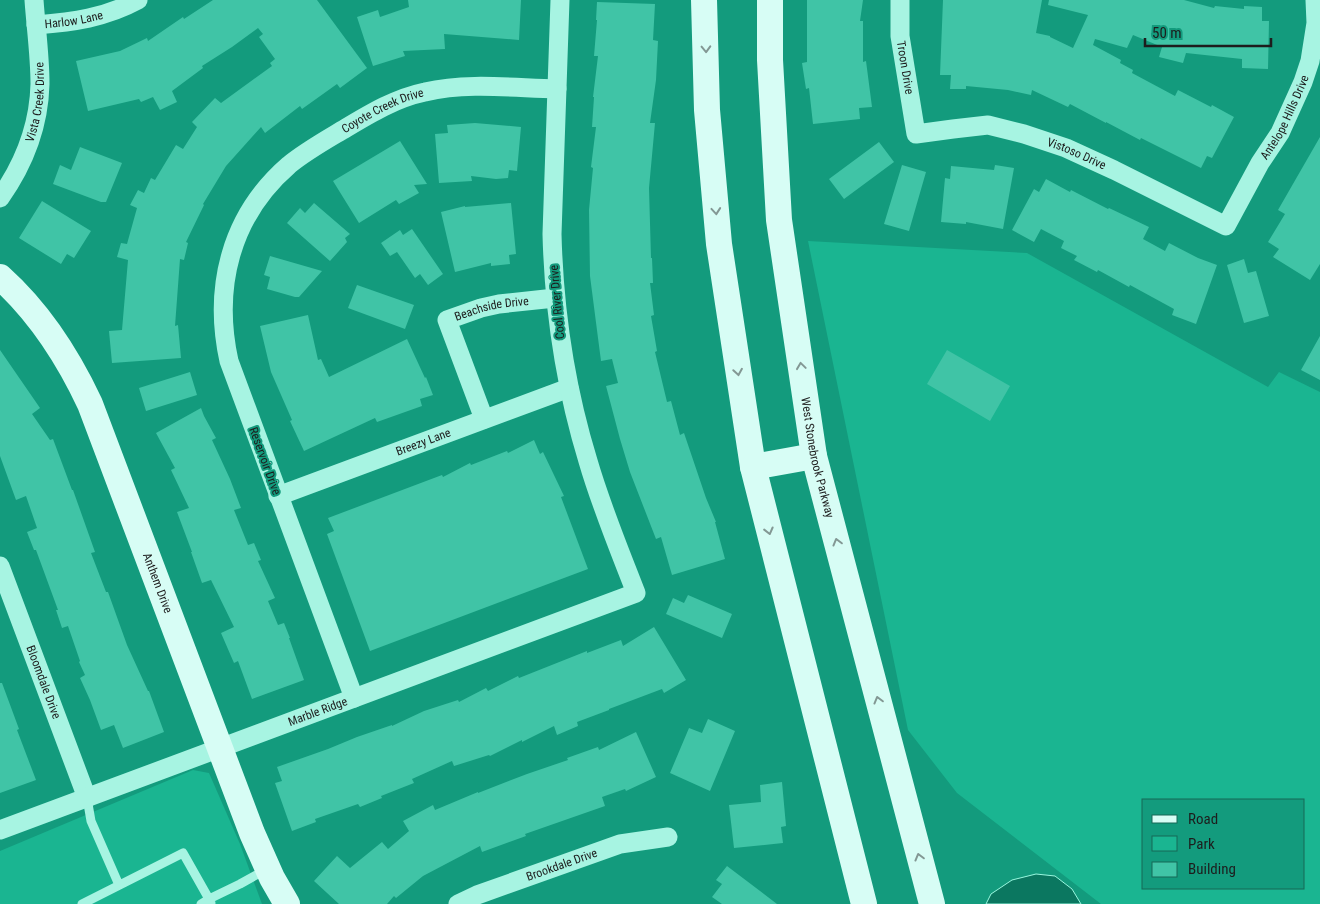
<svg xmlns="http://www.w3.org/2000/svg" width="1320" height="904" font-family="'Roboto Condensed',sans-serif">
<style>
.green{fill:#1ab591;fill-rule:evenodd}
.water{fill:#0b7760;stroke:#99f7df}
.building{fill:#40c4a6}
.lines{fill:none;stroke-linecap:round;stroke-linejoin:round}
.lane{stroke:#a7f4e2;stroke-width:9}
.street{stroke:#a7f4e2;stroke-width:19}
.secondary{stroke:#d7fdf5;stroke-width:26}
.oneway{stroke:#839894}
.labels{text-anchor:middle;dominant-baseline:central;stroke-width:4;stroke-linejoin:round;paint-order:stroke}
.street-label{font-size:12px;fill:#1d1d1d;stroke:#139b7d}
</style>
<rect width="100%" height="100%" fill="#139b7d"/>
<path class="green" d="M808,241L1027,253L1268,387L1279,372L1320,392V904H1101L957,793L908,730ZM1144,800H1304V888H1144Z
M193,770L209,773L240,844L262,904H0V851Z"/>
<path class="water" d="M1036,874L1055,876L1072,889L1081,904H986L991,894L1012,880Z"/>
<path class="building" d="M213,0H317L367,68L340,88L337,84L302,109L300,106L265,133L261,127L226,166L203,204L204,205L186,242L188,243L184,260L180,259L175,326L178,325L181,358L112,363L109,331L122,330L128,260L117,257L121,243L127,244L137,208L130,205L138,190L144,193L151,178L155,180L176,145L183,149L197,127L192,122L215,98L221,103L272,66L270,63L275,59L259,37L263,34L258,28L232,47L202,66L203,68L172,91L177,102L160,110L153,97L141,102L139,99L88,111L76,61L120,51L147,38L148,41L183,17L184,19Z
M408,0H521L519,40L444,34L445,49L403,51L405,56L373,66L357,17L378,10L380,17L409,7Z
M807,0H863L860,21H863V62L866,61L872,107L859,108L860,119L813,124L809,88L806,89L802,63L807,62Z
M943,0H1042L1036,33L1050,36V37L1073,48L1088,15L1048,5L1049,0H1184L1214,8L1215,6L1244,9V6L1262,7V21H1269L1268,69L1242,68V59L1186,53L1183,63L1159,57L1162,47L1133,35L1127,48L1095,39L1093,45L1121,60L1120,63L1133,70L1132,73L1175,96L1178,90L1211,107L1212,105L1234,117L1212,158L1207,156L1201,168L1141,138L1140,140L1106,122V123L1070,104L1068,107L1032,90L1031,95L1008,90L966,86V89H950L951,75H940Z
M597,2L655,4L653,40L658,41L656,80L650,123H655L649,188L651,258H652L653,283H650L654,315L651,316L657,351L655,352L667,402L671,401L680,435L684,433L706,498L716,522H715L725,559L672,575L661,537L656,539L630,472L620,439L606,386L618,383L612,359L601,361L598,338L590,276L589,210L593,168L591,167L596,127H592L594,97H593L598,56H594L597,20H596Z
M475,123L521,127L517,171L509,170L508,178L496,179L471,176L472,181L439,183L435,134L448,133L447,125Z
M1320,137V264L1310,280L1273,257L1279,249L1268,242L1285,214L1278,210Z
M400,141L427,184L414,185L419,193L399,204L396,200L359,223L333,181Z
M879,142L894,162L844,199L829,179Z
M80,147L122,163L106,202H101L53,184L60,165L71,170Z
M902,165L926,172L909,231L884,224Z
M995,165L1014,168L1003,229L966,222V224L941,222L945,178L950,179L951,166L994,170Z
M1046,179L1070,192L1071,190L1108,209L1109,208L1149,227L1143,239L1165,251L1169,243L1198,258L1217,265L1196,324L1172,315L1174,309L1130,285L1129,287L1098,270L1097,272L1074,260L1077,256L1061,248L1064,241L1041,229L1034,242L1012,230L1034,189L1039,192Z
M42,201L91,231L74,258L67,254L61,264L19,238Z
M314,203L350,234L345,238L347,242L330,261L287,223L300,208L305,213Z
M511,203L516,254L509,255L510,264L491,266V263L455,272L441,212L465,206V207Z
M412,229L443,274L428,285L420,274L415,278L397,252L390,256L381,243L400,230L403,235Z
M270,256L322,271L299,297H295L267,289L270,277L264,275Z
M1244,259L1248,273L1256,271L1269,316L1244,323L1227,265Z
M357,285L414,305L405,329L348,308Z
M308,315L318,360L321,359L329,377L407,339L425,378L426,377L433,395L420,399L422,406L377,422L375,418L304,451L290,421L292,420L271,372L260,326Z
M1320,336V380L1301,370Z
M0,350L40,408L32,414L50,440L53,439L72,490H73L95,552L91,553L106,592H108L127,645L148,691H149L164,732L123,748L114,725L101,730L90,700L80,678L85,675L79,662L80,661L68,626L62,628L56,610H58L36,550H34L27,532L37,528L26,496L16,500L0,456Z
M947,350L1010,386L990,421L927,384Z
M190,372L197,395L146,411L139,388Z
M201,408L204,416L216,438L212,440L230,479L241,508L234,510L248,545L254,543L261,560L258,561L275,598L268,601L278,625L284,623L290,638H289L304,680L252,699L238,661L234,663L221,633L234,627L211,580L202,583L191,552H192L177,512L189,508L171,470L175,468L156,433Z
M534,440L540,454L543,452L564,496L561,497L588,569L370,651L327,534L334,531L328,518L442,475L443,477L470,463L471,465L507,451L508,453Z
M688,595L732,614L722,638L666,614L673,598L684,603Z
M654,627L686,680L664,693L662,689L609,709V710L577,722L578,726L557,735L554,726L522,742V740L490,756L489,755L454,766L452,761L412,779L414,783L381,796L382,798L360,807L358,804L315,819L316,822L292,831L275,783L282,781L277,767L328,749L357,737L392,725V726L424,711L458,700L459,702L486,688L488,691L518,676L519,678L587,651V653L621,640L623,646Z
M0,683H2L19,729L17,730L36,780L0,793Z
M708,719L735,731L710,791L670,773L689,728L702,733Z
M636,732L656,777L626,791L625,789L602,797L605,806L525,834L526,836L482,852L480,846L423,876L396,898L394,896L387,904H339L314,881L337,856L350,868L382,842L388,849L409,831L403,821L433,805L435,810L478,792V793L527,774L568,760L567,758L598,747L599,750Z
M782,782L786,826L781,827L783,843L734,848L729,805L761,802L760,785Z
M727,866L777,904H722L712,897L722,884L716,880Z"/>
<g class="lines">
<path class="lane" d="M87,798L91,821L119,885
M211,903L209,899L240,884L265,870
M82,904L183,853L209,899L201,904"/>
<g class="street">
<path id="s1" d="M900,0V36L916,134L953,129L988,125L1024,134L1066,148L1114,170L1226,226L1260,163L1280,133L1303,82L1310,61L1316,23L1315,0"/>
<path id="s2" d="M36,25C73,22 105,18 138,0"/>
<path id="s3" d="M0,198C24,164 39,125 40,84C40,56 36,28 34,0"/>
<path id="s4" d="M484,419L447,320L481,308L499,304L555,298"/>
<path id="s5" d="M278,496L569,388"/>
<path id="s6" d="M0,566L87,798"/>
<path id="s7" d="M354,698L229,361C213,288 230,216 289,165C306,151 326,140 346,128C371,113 396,98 425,92C468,82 513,88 557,89"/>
<path id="s8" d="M0,830L636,593C619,549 601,506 588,461C565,386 554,312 552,234L560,0"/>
<path id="s9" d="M458,904L477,895L620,844L668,837"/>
</g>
<g class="secondary">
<path d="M704,0L707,110L719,244L753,467L864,904"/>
<path id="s10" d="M770,0V60L779,220L814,456L932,904"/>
<path id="s11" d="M0,277C39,312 68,357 90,404L252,833L272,878L287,904"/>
<path d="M753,467L814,456"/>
</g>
</g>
<defs><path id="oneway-chevron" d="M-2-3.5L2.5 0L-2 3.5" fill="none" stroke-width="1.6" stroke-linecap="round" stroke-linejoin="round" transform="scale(1.25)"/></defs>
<g class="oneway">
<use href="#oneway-chevron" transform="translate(706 49) rotate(88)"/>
<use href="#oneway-chevron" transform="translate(716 211) rotate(85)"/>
<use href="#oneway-chevron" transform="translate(801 366) rotate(-98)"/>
<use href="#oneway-chevron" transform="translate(738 372) rotate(81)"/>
<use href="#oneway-chevron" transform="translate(769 531) rotate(76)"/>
<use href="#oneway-chevron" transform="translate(837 542) rotate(-105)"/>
<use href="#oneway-chevron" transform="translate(878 700) rotate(-105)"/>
<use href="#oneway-chevron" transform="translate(919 857) rotate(-105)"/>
</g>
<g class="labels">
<g class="street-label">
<text stroke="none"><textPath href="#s2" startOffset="38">Harlow Lane</textPath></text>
<text stroke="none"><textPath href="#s1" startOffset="68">Troon Drive</textPath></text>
<text stroke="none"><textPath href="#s3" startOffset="104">Vista Creek Drive</textPath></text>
<text stroke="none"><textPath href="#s7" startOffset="684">Coyote Creek Drive</textPath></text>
<text stroke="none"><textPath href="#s1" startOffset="591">Antelope Hills Drive</textPath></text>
<text stroke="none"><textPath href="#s1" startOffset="301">Vistoso Drive</textPath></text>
<text transform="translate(557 302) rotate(-95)">Cool River Drive</text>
<text stroke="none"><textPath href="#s4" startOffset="152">Beachside Drive</textPath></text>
<text stroke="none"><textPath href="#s5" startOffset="155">Breezy Lane</textPath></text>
<text stroke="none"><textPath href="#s10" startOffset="461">West Stonebrook Parkway</textPath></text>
<text transform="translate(265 461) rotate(70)">Reservoir Drive</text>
<text stroke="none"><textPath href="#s11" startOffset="348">Anthem Drive</textPath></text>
<text stroke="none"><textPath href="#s6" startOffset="124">Bloomdale Drive</textPath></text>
<text stroke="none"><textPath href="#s8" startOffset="339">Marble Ridge</textPath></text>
<text stroke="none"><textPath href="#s9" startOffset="111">Brookdale Drive</textPath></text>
</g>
</g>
<rect x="1142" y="799" width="162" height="90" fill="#139b7d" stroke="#176957"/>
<rect x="1152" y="815" width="25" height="8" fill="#d7fdf5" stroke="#176957"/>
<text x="1188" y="824" font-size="15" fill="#1d1d1d">Road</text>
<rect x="1152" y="836" width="25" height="15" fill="#1ab591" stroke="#176957"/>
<text x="1188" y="849" font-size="15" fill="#1d1d1d">Park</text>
<rect x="1152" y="862" width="25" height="15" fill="#40c4a6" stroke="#176957"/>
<text x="1188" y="874" font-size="15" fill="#1d1d1d">Building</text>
<path d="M1145 38v8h126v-8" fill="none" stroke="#1d1d1d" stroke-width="2.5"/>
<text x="1152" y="38" font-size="15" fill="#1d1d1d" stroke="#139b7d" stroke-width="4" paint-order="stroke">50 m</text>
</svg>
